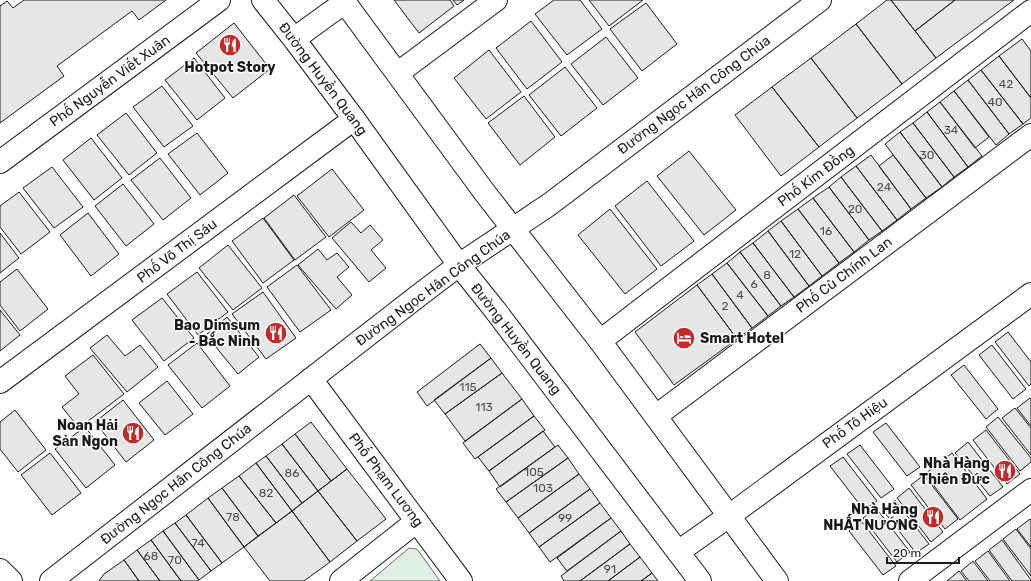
<svg xmlns="http://www.w3.org/2000/svg" width="1031" height="581" font-family="Rubik,sans-serif">
<style>
.green{fill:#e0efe3;stroke:#6a6a6a}
.building{fill:#e6e6e6;stroke:#1a1a1a}
.lines{fill:none;stroke-linecap:round;stroke-linejoin:round}
.minor-casing{stroke:#1a1a1a;stroke-width:24}
.tertiary-casing{stroke:#1a1a1a;stroke-width:24}
.secondary-casing{stroke:#1a1a1a;stroke-width:24}
.minor{stroke:#fff;stroke-width:22}
.tertiary{stroke:#fff;stroke-width:22}
.secondary{stroke:#fff;stroke-width:22}
.labels{text-anchor:middle;dominant-baseline:central;stroke-width:3;stroke-linejoin:round;paint-order:stroke}
.number-label{font-size:12px;fill:#4d4d4d}
.poi-label{font-size:14px;font-weight:bold;fill:#1a1a1a;stroke:#fff;text-anchor:end}
.street-label{font-size:14px;fill:#1a1a1a;stroke:#fff}
</style>
<rect width="100%" height="100%" fill="#fff"/>
<path class="green" d="M409,548L417,549L440,581H370Z"/>
<path class="building" d="M24,0H166L139,20L132,11L57,66L64,76L0,123V6L7,1L13,8Z
M394,0H450L454,6L419,33Z
M453,0H464L457,5Z
M554,0H580L602,29L567,55L535,14Z
M589,0H643L609,26Z
M887,0H891L936,58L902,84L856,24Z
M891,0H955L915,31Z
M955,0H1014L936,58L915,31Z
M646,3L677,44L642,71L610,29Z
M531,21L562,62L527,89L496,48Z
M234,23L270,69L233,98L196,53Z
M856,24L902,84L857,118L811,58Z
M606,37L638,78L603,105L571,64Z
M1022,39L1031,51V98L999,56Z
M489,50L521,92L486,119L454,78Z
M999,56L1031,98V118L1023,124L981,70Z
M194,58L225,98L197,120L165,80Z
M811,58L857,118L819,147L772,87Z
M565,67L597,108L561,136L529,95Z
M981,70L1023,124L1009,134L968,80Z
M968,80L1009,134L996,145L954,91Z
M162,86L193,126L164,147L133,107Z
M772,87L819,147L781,176L735,115Z
M954,91L989,137L975,148L940,102Z
M524,96L555,137L520,165L488,123Z
M940,102L982,156L968,167L927,112Z
M927,112L968,167L954,177L913,123Z
M126,113L157,153L129,175L97,135Z
M913,123L954,177L942,187L900,132Z
M900,132L942,187L926,198L885,144Z
M197,133L228,173L200,195L168,154Z
M91,138L122,178L94,200L63,160Z
M689,151L736,210L704,235L657,176Z
M871,155L911,209L897,220L856,166Z
M893,155L926,198L911,209L879,166Z
M160,158L191,198L163,220L131,180Z
M856,166L897,220L882,231L841,177Z
M52,167L83,207L54,228L23,188Z
M332,169L364,210L329,237L297,196Z
M841,177L882,231L869,240L829,187Z
M647,181L694,241L661,266L615,206Z
M123,184L154,224L126,246L95,206Z
M829,187L869,240L854,252L813,198Z
M19,192L50,232L21,254L0,227V206Z
M294,195L326,237L295,260L264,218Z
M813,198L854,252L839,263L798,209Z
M610,209L657,269L625,294L578,235Z
M798,209L839,263L822,276L781,221Z
M88,213L119,254L91,276L60,235Z
M263,218L294,260L263,283L232,241Z
M781,221L822,276L809,286L768,231Z
M351,222L361,233L370,225L383,240L371,250L386,268L369,282L332,238Z
M768,231L809,286L794,297L753,243Z
M0,233L19,258L0,273Z
M753,243L794,297L781,306L740,252Z
M228,245L262,288L233,310L199,268Z
M318,249L327,260L337,253L349,267L337,277L352,295L336,309L298,265Z
M740,252L781,306L768,316L727,263Z
M727,263L768,316L752,328L712,274Z
M297,265L331,310L300,332L267,287Z
M17,269L48,309L20,331L0,305V282Z
M197,272L228,312L198,335L167,294Z
M712,274L752,328L737,339L697,285Z
M697,285L737,339L674,385L635,332Z
M263,292L296,338L266,359L232,314Z
M162,298L194,338L164,361L132,320Z
M0,310L20,335L0,351Z
M227,317L259,357L238,374L206,335Z
M1008,332L1031,362V384L1029,386L995,342Z
M107,335L125,356L140,345L158,367L127,392L90,348Z
M197,343L230,386L202,408L168,365Z
M480,344L491,358L427,406L417,392Z
M992,345L1026,389L1013,399L979,355Z
M93,355L124,394L79,428L62,407L79,394L65,376Z
M491,358L502,373L445,414L434,400Z
M964,365L998,409L986,419L951,375Z
M502,373L522,399L465,441L445,414Z
M167,381L193,414L165,435L139,403Z
M1030,398L1031,400V426L1017,408Z
M522,399L534,416L475,459L463,443Z
M123,400L154,440L126,462L95,422Z
M1015,408L1031,428V455L1002,418Z
M15,410L46,450L18,472L0,449V422Z
M534,416L545,430L489,471L478,457Z
M998,417L1031,458V462L1020,471L986,427Z
M311,422L347,469L331,481L295,434Z
M886,423L920,467L907,476L873,432Z
M85,427L115,465L86,488L55,449Z
M986,430L1020,474L1007,484L973,440Z
M543,431L555,447L500,487L489,471Z
M295,434L331,481L318,491L282,444Z
M968,442L1003,487L990,496L955,453Z
M282,444L318,491L302,503L266,456Z
M558,445L568,458L506,502L496,489Z
M860,445L894,489L881,498L847,454Z
M50,453L81,493L52,515L21,475Z
M952,453L987,499L960,520L925,474Z
M266,456L302,503L292,511L256,463Z
M843,457L877,501L864,510L830,466Z
M568,458L579,474L518,518L506,502Z
M256,463L292,511L276,523L239,476Z
M347,469L386,519L357,541L318,491Z
M579,474L590,489L529,533L518,518Z
M924,475L958,519L945,529L911,485Z
M239,476L276,523L258,536L222,488Z
M222,488L258,536L244,547L208,498Z
M909,488L943,532L931,542L897,498Z
M590,489L600,503L539,547L529,533Z
M318,491L357,541L330,562L292,511Z
M208,498L244,547L222,563L186,515Z
M895,500L929,544L916,553L882,509Z
M600,503L611,518L550,562L539,547Z
M876,508L910,552L897,562L863,518Z
M292,511L330,562L304,581H270L244,547Z
M186,515L222,563L211,571L175,523Z
M611,518L621,531L567,571L557,558Z
M1030,519L1031,521V547L1017,529Z
M862,522L896,566L883,575L849,531Z
M175,523L211,571L199,580L163,531Z
M1016,529L1031,549V576L1003,539Z
M163,531L199,580L197,581H181L151,540Z
M621,531L630,544L580,581H564L561,576Z
M151,540L181,581H160L137,550Z
M1002,540L1031,580V581H1012L989,550Z
M630,544L640,557L608,581H580Z
M137,550L160,581H139L124,560Z
M988,551L1010,581H990L975,561Z
M640,557L652,573L641,581H608Z
M124,560L139,581H99L104,574Z
M973,561L988,581H969L961,571Z
M959,571L967,581H947Z
M652,573L658,581H641Z"/>
<g class="lines">
<g class="minor-casing">
<path id="minor" d="M398,73L496,0
M0,162L219,0
M600,341L1031,11
M311,379L461,581
M0,382L354,119
M656,416L1031,135
M678,552L729,516L1031,294
M0,570L11,581
M341,581L417,521
M910,581L1031,490"/>
</g>
<g class="tertiary-casing">
<path id="tertiary" d="M263,0L294,39L354,119L459,265L495,310L700,581
M343,0L485,193L600,341L777,581
M294,39L345,2"/>
</g>
<g class="secondary-casing">
<path id="secondary" d="M51,581L418,296L459,265L550,204L820,0"/>
</g>
<use href="#minor" class="minor"/>
<use href="#tertiary" class="tertiary"/>
<use href="#secondary" class="secondary"/>
</g>
<defs>
<g id="restaurant-disc" transform="scale(1.15)"><circle r="9.5" fill="#c62828" stroke="#fff"/><path d="M-5-6h1v4h1v-4h1v4h1v-4h1v5L-1.5 .5V6h-2V.5L-5-1ZM5-6V6H3V1.5H1.5Q1.5-4 5-6Z" fill="#fff"/></g>
<g id="hotel-disc" transform="scale(1.15)"><circle r="9.5" fill="#c62828" stroke="#fff"/><path d="M-6-4.5h1.5V1H6V5H4.5V3h-9V5H-6ZM-4 0a1.8 1.8 0 1 1 3.6 0ZM.5 0V-2.5h3Q6-2.5 6 0Z" fill="#fff"/></g>
</defs>
<g fill-rule="evenodd">
<use href="#restaurant-disc" x="230" y="45"/>
<use href="#restaurant-disc" x="276" y="333"/>
<use href="#hotel-disc" x="684" y="338"/>
<use href="#restaurant-disc" x="133" y="433"/>
<use href="#restaurant-disc" x="1005" y="471"/>
<use href="#restaurant-disc" x="933" y="517"/>
</g>
<g class="labels">
<g class="number-label">
<text x="1006" y="84">42</text>
<text x="995" y="102">40</text>
<text x="951" y="130">34</text>
<text x="927" y="155">30</text>
<text x="884" y="187">24</text>
<text x="855" y="209">20</text>
<text x="826" y="231">16</text>
<text x="795" y="254">12</text>
<text x="767" y="275">8</text>
<text x="754" y="284">6</text>
<text x="740" y="295">4</text>
<text x="725" y="306">2</text>
<text x="468" y="387">115</text>
<text x="484" y="407">113</text>
<text x="534" y="472">105</text>
<text x="292" y="473">86</text>
<text x="543" y="488">103</text>
<text x="266" y="493">82</text>
<text x="233" y="517">78</text>
<text x="565" y="518">99</text>
<text x="198" y="543">74</text>
<text x="151" y="556">68</text>
<text x="175" y="560">70</text>
<text x="610" y="569">91</text>
</g>
<g class="poi-label">
<text x="230" y="67" text-anchor="middle">Hotpot Story</text>
<text x="260" y="325">Bao Dimsum<tspan x="260" dy="16">- Bắc Ninh</tspan></text>
<text x="700" y="338" text-anchor="start">Smart Hotel</text>
<text x="118" y="425">Noan Hải<tspan x="118" dy="16">Sản Ngon</tspan></text>
<text x="990" y="463">Nhà Hàng<tspan x="990" dy="16">Thiên Đức</tspan></text>
<text x="918" y="509">Nhà Hàng<tspan x="918" dy="16">NHẤT NƯỚNG</tspan></text>
</g>
<g class="street-label">
<text transform="translate(323 79) rotate(53)">Đường Huyền Quang</text>
<text transform="translate(110 81) rotate(-36)">Phố Nguyễn Viết Xuân</text>
<text transform="translate(694 95) rotate(-37)">Đường Ngọc Hân Công Chúa</text>
<text transform="translate(816 176) rotate(-37)">Phố Kim Đồng</text>
<text transform="translate(177 251) rotate(-37)">Phố Võ Thị Sáu</text>
<text transform="translate(844 275) rotate(-37)">Phố Cù Chính Lan</text>
<text transform="translate(433 288) rotate(-36)">Đường Ngọc Hân Công Chúa</text>
<text transform="translate(516 339) rotate(52)">Đường Huyền Quang</text>
<text transform="translate(855 423) rotate(-36)">Phố Tô Hiệu</text>
<text transform="translate(386 480) rotate(53)">Phố Phạm Lương</text>
<text transform="translate(176 484) rotate(-38)">Đường Ngọc Hân Công Chúa</text>
</g>
</g>
<path d="M887 557v6h72v-6" fill="none" stroke="#1a1a1a" stroke-width="2"/>
<text x="893" y="557" font-size="12" fill="#1a1a1a" stroke="#ffffff" stroke-width="3" paint-order="stroke">20 m</text>
</svg>
